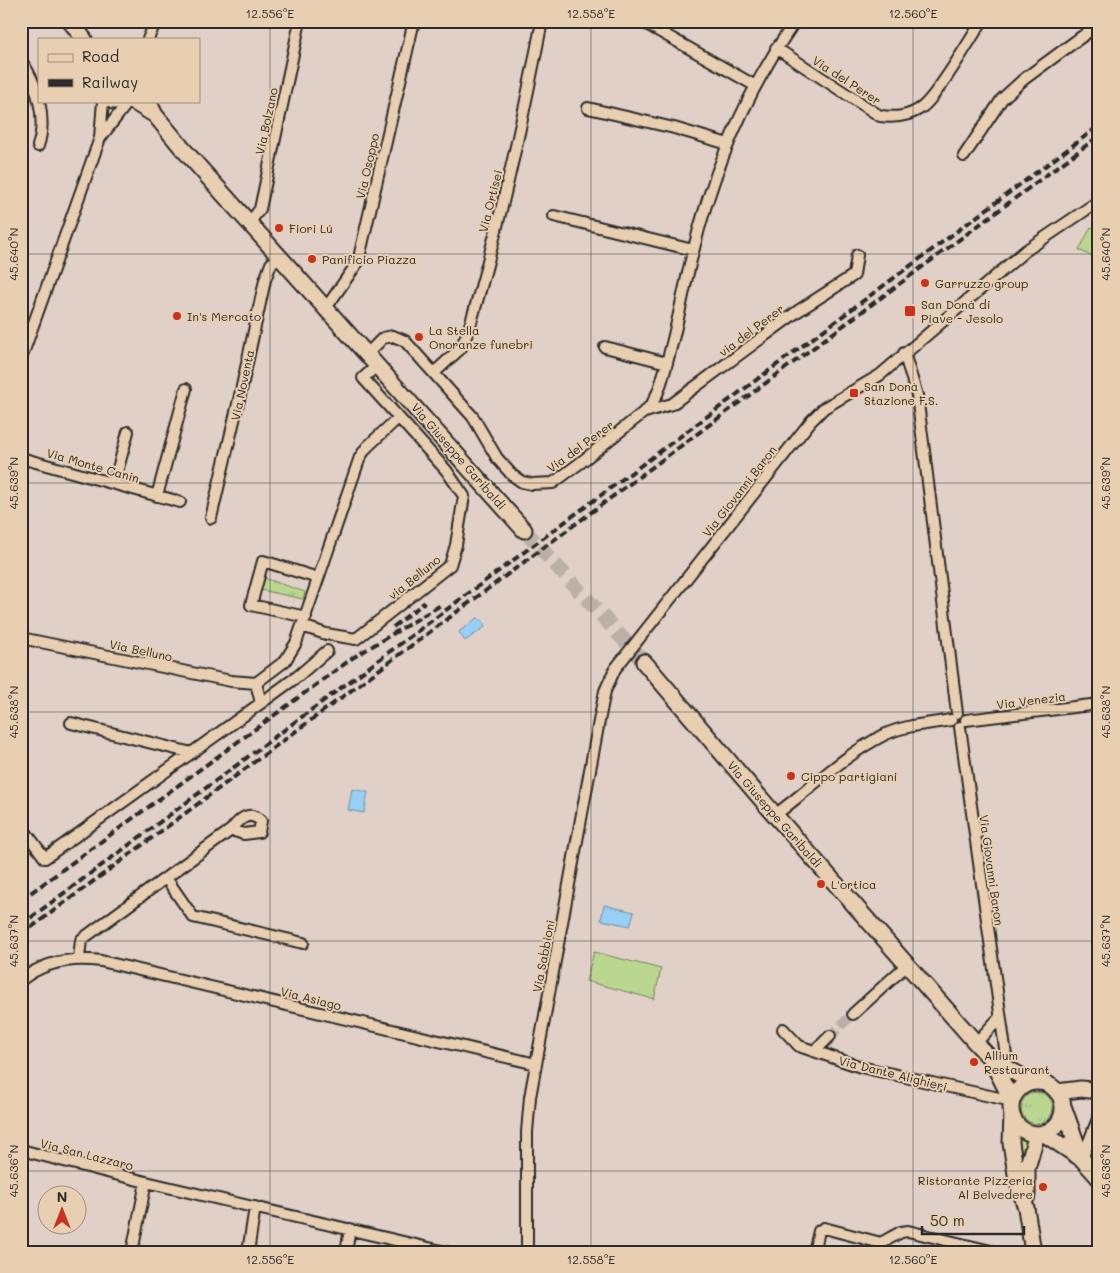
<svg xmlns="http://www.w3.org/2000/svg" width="1120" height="1273" font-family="Mali,sans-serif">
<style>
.grass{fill:url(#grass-tufts);stroke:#73815d}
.pitch{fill:#bbd78f;stroke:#73815d}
.water{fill:#96d0f6;stroke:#6b8ea5}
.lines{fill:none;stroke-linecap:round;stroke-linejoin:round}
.street-tunnel{stroke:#bcafa8;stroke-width:10;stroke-dasharray:10 5;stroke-linecap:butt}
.secondary-tunnel{stroke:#bcafa8;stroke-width:15;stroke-dasharray:15 8;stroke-linecap:butt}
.street-casing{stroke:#2b2b2b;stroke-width:14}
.secondary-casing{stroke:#2b2b2b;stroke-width:19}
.street{stroke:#e9cfb1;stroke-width:10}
.secondary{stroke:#e9cfb1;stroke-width:15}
.rail{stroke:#2b2b2b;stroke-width:4;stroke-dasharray:8 4;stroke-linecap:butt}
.ticks{fill:none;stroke:#2b2b2b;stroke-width:1;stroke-opacity:0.45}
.poi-dot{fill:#c8321e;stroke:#e9cfb1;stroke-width:2}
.labels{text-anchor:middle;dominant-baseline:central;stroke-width:4;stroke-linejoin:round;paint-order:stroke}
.street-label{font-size:12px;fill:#2b2b2b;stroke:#e9cfb1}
.poi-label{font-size:12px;fill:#2b2b2b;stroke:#e9cfb1;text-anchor:start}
.neatline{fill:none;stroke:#2b2b2b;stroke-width:2}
.ticks-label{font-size:12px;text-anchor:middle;fill:#2b2b2b}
</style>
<defs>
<pattern id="grass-tufts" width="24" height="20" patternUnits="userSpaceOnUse" patternTransform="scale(1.25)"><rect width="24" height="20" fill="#bbd78f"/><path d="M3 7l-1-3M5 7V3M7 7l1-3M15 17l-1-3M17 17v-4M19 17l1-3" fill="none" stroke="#a1b97c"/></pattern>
</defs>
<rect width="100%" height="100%" fill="#e0d0c7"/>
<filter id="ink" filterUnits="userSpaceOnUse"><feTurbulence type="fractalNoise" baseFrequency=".02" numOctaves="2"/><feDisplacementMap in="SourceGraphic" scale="10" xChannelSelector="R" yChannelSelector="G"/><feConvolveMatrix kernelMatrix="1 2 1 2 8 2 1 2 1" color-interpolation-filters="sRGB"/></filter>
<g filter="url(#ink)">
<path class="grass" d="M264,578L305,592L303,599L261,590Z
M1021 1108a16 16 0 1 1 32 0a16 16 0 1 1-32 0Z
M1016,1137L1029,1142L1020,1164Z"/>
<path class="pitch" d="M1091,227L1099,231V260L1079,250Z
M594,952L661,969L654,999L586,981Z"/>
<path class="water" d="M477,618L483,621L485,627L465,641L459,632Z
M352,789L368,792L364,813L348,810Z
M604,905L634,912L630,926L601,920Z"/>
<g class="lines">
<path class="street-tunnel" d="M830,1036L853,1014"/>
<path class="secondary-tunnel" d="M524,530L644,662"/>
<g class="street-casing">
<path id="street" d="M641,21L754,85
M148,39L156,21
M776,48L880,116C895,118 908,117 921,108C936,98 970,40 982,21
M21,61C38,84 47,120 38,146
M588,108L674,128L728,144
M101,137L128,102
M964,156L1002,99L1024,79L1099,24
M554,216L693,250
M249,223L260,209L300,21
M326,308L358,262L414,21
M605,347L667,363
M368,353L383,338L393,336L405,341L473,417L497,458L512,475L522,482L532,484L553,483L580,463L644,412L652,404L658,392C674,347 681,299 693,252C713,170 747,91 795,21
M904,353L917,395L957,713
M21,359L100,138L103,101
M434,373L461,348L469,329C499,228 522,125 542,21
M645,412L672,404L798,311L854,275L857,255
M21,458L180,502
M114,483L128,432
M157,496L186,389
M211,518L241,391L265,280L271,264L279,256
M306,617L251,605L263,561L318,578
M302,626L326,634L356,639L450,565L456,545L464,496L446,470L363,378L378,365
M21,638L231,681L256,683L285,661L296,643L360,457L367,447L398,418
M261,703L298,676L327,651
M966,720L1099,704
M71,723L192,753
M960,727L1008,1070
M775,815C810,789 844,755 884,735C904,725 929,724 951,720
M21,826L45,858L261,703L256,683
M166,878L193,917L303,943
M79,958L81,940L231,830C239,820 249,809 261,821L259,832L244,834L231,830
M21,980C45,961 72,957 101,961L536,1064
M853,1014L908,964
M783,1029L799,1046L861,1067L1012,1101
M976,1043L1000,1017
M815,1051L830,1036
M21,1150L146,1182L446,1252
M1082,1159L1099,1116
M132,1252L146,1182
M248,1252L255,1207
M346,1252L350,1229
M527,1252V1132L530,1097L599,721L605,691L615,669L811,421L824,408L880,375L1025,251L1099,201
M814,1252L819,1231L824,1228L881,1243L901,1232L908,1231L995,1252"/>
</g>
<g class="secondary-casing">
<path id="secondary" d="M70,21L84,39
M113,101H129
M132,101L155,115
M148,101L155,115L183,149L524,530
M644,662L775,815L976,1043L990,1058L1031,1082
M991,1059L1012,1101
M1011 1108a26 26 0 1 1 52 0a26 26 0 1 1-52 0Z
M1057,1092L1081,1089L1099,1091
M1063,1106L1082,1159
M1012,1115L1011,1143L1017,1180L1026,1208L1033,1252
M1043,1133L1082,1159L1099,1178
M1027,1196V1168L1037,1134"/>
</g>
<use href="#street" class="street"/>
<use href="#secondary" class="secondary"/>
<path class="rail" d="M393,627L425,602
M21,900L354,657L441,605
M21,925L1099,126
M21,935L1099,136"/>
</g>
</g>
<path class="ticks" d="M270,21V1252M591,21V1252M913,21V1252M21,25H1099M21,254H1099M21,483H1099M21,712H1099M21,941H1099M21,1171H1099"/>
<g class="poi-dot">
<circle cx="279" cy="228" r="5"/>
<circle cx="312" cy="259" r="5"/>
<circle cx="925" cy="283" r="5"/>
<rect x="904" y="305" width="12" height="12" rx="2.5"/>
<circle cx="177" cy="316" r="5"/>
<circle cx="419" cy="337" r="5"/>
<rect x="849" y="388" width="10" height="10" rx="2.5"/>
<circle cx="791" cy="776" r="5"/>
<circle cx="821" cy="884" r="5"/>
<circle cx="974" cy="1062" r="5"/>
<circle cx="1043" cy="1187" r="5"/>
</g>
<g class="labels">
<g class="street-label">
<text transform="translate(847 80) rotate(33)">Via del Perer</text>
<text transform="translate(266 121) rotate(-78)">Via Bolzano</text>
<text transform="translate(367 166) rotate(-77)">Via Osoppo</text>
<text transform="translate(490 201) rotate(-76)">Via Ortisei</text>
<text transform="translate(751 330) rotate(-37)">via del Perer</text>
<text transform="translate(242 385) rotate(-78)">Via Noventa</text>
<text transform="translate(580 446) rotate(-36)">Via del Perer</text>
<text transform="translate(459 456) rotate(49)">Via Giuseppe Garibaldi</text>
<text transform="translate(93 465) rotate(16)">Via Monte Canin</text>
<text transform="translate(739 491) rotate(-52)">Via Giovanni Baron</text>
<text transform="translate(414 577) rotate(-39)">via Belluno</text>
<text transform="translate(141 650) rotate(12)">Via Belluno</text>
<text transform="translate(1031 700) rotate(-7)">Via Venezia</text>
<text transform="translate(775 814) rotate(49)">Via Giuseppe Garibaldi</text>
<text transform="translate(992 870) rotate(82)">Via Giovanni Baron</text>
<text transform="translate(543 956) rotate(-79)">Via Sabbioni</text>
<text transform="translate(311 998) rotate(14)">Via Asiago</text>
<text transform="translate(893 1073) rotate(14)">Via Dante Alighieri</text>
<text transform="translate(87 1154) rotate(14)">Via San Lazzaro</text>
</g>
<g class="poi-label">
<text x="289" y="228">Fiori Lú</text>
<text x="322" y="259">Panificio Piazza</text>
<text x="935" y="283">Garruzzo group</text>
<text x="921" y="304">San Donà di<tspan x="921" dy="14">Piave - Jesolo</tspan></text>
<text x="187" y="316">In's Mercato</text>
<text x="429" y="330">La Stella<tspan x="429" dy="14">Onoranze funebri</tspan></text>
<text x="864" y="386">San Donà<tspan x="864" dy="14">Stazione F.S.</tspan></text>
<text x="801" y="776">Cippo partigiani</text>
<text x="831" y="884">L'ortica</text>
<text x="984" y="1055">Allium<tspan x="984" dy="14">Restaurant</tspan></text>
<text x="1033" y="1180" text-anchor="end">Ristorante Pizzeria<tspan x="1033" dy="14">Al Belvedere</tspan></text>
</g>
</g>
<rect width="1120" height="1273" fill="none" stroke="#e9cfb1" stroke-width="55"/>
<rect x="38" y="38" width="162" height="65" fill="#e9cfb1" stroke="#9d8d7b"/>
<rect x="48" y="54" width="25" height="8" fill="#e9cfb1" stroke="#9d8d7b"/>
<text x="82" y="62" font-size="15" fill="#2b2b2b">Road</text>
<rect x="48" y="79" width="25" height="8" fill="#2b2b2b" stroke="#9d8d7b"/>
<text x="82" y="88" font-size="15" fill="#2b2b2b">Railway</text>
<g transform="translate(62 1210)"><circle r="24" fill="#e9cfb1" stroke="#9d8d7b"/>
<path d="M0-4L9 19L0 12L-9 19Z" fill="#c8321e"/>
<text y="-8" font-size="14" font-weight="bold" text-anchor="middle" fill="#2b2b2b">N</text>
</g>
<path d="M922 1226v8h102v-8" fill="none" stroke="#2b2b2b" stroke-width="2.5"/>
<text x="930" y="1226" font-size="15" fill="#2b2b2b" stroke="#e9cfb1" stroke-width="4" paint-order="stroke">50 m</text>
<rect x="28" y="28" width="1064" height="1218" class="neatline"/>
<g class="ticks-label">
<text x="270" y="18">12.556°E</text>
<text x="591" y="18">12.558°E</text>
<text x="913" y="18">12.560°E</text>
<text transform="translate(14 254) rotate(-90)" y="4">45.640°N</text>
<text transform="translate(1106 254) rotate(-90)" y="4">45.640°N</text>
<text transform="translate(14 483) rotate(-90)" y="4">45.639°N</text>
<text transform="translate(1106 483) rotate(-90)" y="4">45.639°N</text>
<text transform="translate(14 712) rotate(-90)" y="4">45.638°N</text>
<text transform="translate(1106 712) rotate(-90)" y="4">45.638°N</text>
<text transform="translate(14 941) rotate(-90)" y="4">45.637°N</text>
<text transform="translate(1106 941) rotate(-90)" y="4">45.637°N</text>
<text transform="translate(14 1171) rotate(-90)" y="4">45.636°N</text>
<text transform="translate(1106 1171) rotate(-90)" y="4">45.636°N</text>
<text x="270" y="1264">12.556°E</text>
<text x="591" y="1264">12.558°E</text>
<text x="913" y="1264">12.560°E</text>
</g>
</svg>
